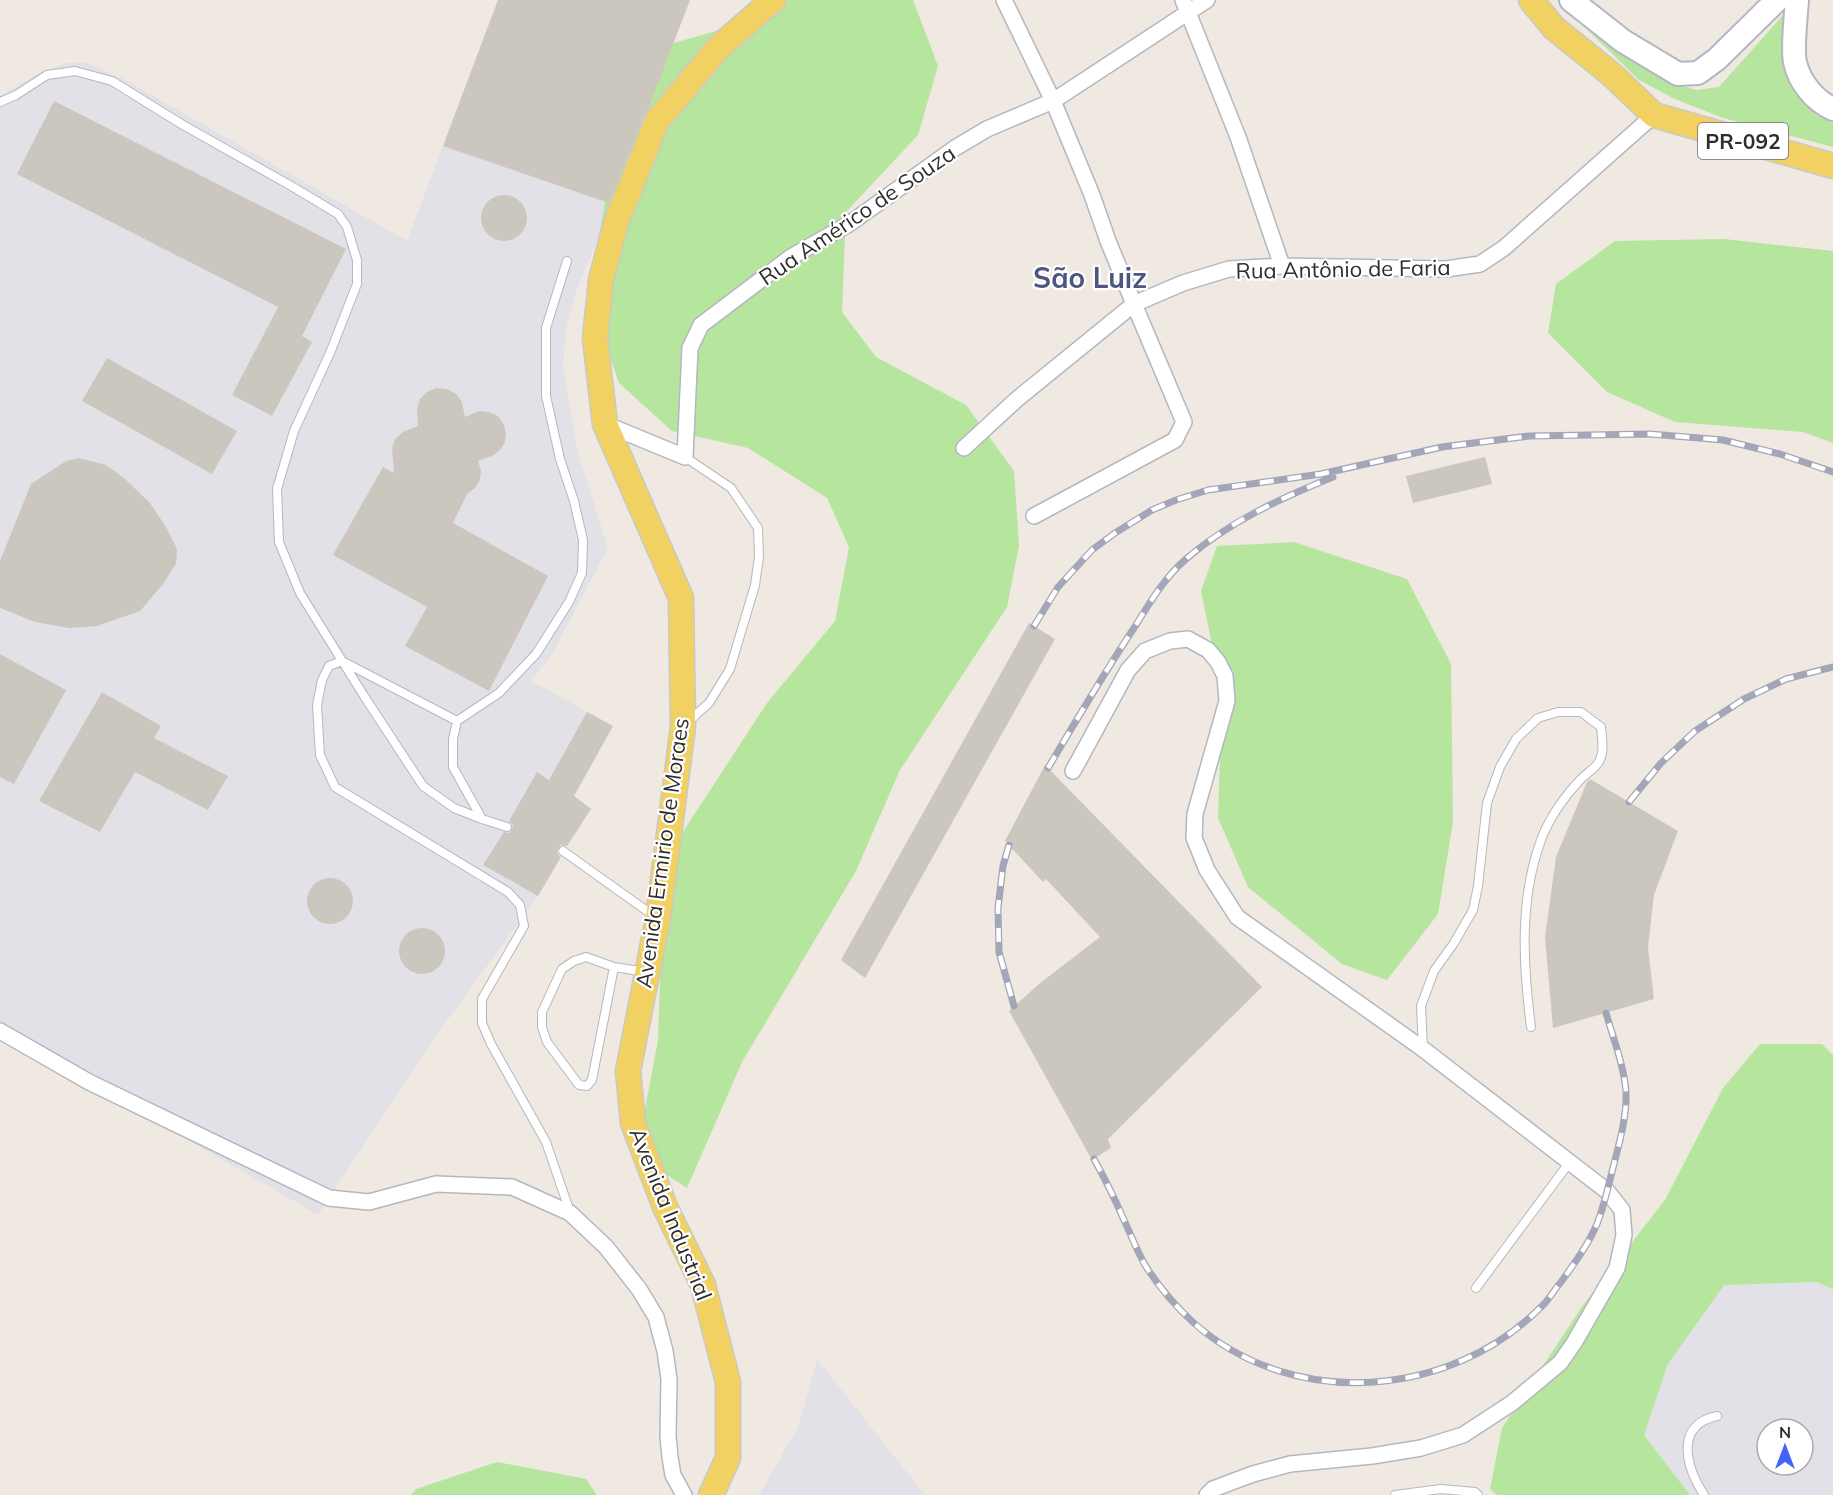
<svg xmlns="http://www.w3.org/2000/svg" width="1833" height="1495" font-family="Mulish,sans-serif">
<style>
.industrial{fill:#e3e1e8;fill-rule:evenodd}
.green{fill:#b6e59e}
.building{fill:#cbc7bf}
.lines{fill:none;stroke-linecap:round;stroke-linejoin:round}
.lane-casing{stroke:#b4b7c1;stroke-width:10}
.street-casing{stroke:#b4b7c1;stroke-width:18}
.secondary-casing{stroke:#b4b7c1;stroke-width:26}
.primary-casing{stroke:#c9c9c9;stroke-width:27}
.lane{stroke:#fff;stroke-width:8}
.street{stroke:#fff;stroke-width:15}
.secondary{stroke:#fff;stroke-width:22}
.primary{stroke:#f2d163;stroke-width:24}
.rail-casing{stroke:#a3a6b8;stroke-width:7}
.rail{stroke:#fff;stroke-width:4.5;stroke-dasharray:14;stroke-linecap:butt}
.labels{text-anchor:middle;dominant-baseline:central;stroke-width:4.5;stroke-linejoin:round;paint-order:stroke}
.shield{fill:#fff;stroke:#6d6d6d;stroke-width:1.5}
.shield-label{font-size:21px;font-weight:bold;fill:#2e2e2e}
.street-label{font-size:22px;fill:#2e2e2e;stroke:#fff}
.district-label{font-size:28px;font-weight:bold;fill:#4d5680;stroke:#fff}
</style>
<rect width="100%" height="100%" fill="#efe9e1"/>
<path class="industrial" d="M498,0H690L612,204L576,292L566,329L563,365L578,453L608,548L550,658L530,680L613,726L574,796L591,809L563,851L538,896L438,1033L318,1215L0,1031V96L43,71L67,63H87L126,80L407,241Z
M1818,1282L1833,1289V1495H1690L1644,1435L1668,1364L1724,1285ZM1767,1429H1803V1465H1767Z
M817,1359L925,1495H759L799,1425Z"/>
<path class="green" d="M776,0H913L938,66L918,135L846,212L842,312L876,357L966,405L1014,471L1019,546L1007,607L900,770L856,871L742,1062L687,1188L636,1155L658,1041L664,861L767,703L835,621L849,547L827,498L748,448L672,431L619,383L600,328L597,246L621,114L674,43L747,22Z
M1557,0H1563L1674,83L1696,90L1719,87L1783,15V62L1794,91L1816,115L1833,123V147L1723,118L1675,99L1639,80Z
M1724,239L1833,251V443L1803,432L1675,422L1607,392L1548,333L1556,284L1615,241Z
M1294,542L1407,579L1451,664L1453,822L1438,914L1387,980L1342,964L1248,887L1218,818L1222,694L1201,591L1217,546Z
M1760,1044H1822L1833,1055V1289L1817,1282L1724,1285L1668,1364L1644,1435L1690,1495H1497L1490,1489L1502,1428L1583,1305L1665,1200L1723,1088Z
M497,1462L586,1479L597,1495H411L416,1489Z"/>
<path class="building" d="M498,0H690L648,109L644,116L609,203L443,146Z
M54,101L346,249L302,336L312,342L272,416L232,395L278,307L17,174Z
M481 218a23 23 0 1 1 46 0a23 23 0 1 1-46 0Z
M107,358L237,431L212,474L82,401Z
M436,388L447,389L456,394L462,402L465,417L479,411L489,412L498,416L504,425L506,433L505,442L501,449L494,455L478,461L481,471L480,480L475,488L467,494L453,523L548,576L489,691L405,646L427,607L333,555L383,467L394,473L392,449L395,439L403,432L418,426L417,409L420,399L427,392Z
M1485,457L1492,484L1413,503L1406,476Z
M79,458L106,465L125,479L150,503L166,527L177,549L176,564L163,584L140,611L97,626L69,628L35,622L0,608V561L31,484L66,461Z
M1029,623L1055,639L865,978L841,960Z
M0,654L66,690L14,784L0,777Z
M102,692L161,726L154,738L228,776L208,810L135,772L100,832L39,801Z
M587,712L613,726L574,796L591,809L567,846L561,845L558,848L557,853L561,857L538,896L483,865L504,832L509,833L512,829L513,825L509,821L537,772L549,780Z
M1045,765L1262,987L1108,1139L1111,1148L1092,1160L1009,1011L1039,984L1100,937L1046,879L1043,882L1005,841Z
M1590,779L1678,831L1654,895L1648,947L1654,999L1553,1028L1545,937L1556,857L1587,782Z
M307 901a23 23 0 1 1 46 0a23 23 0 1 1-46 0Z
M399 951a23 23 0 1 1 46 0a23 23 0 1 1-46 0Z"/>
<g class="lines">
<g class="lane-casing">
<path id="lane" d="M0,102L16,95L47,75L75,71L112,81L183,125L293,187L338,214L347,227L357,260V284L330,353L294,431L277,489L279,542L300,593L364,696L423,786L454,808L482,819L507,827
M685,457L731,488L758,528L759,557L755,585L730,669L709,703L688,722
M457,721L342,661L329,666L322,680L317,705L320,755L335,787L508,892L520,905L524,926L482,999V1023L491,1044L546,1142L570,1212
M482,819L453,767V739L457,721L499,693L536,654L569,602L582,573L583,540L574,501L560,459L546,396V328L567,261
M563,851L654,916
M614,967L592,1080L587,1086L579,1085L547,1042L542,1027V1012L562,969L574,961L586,957L614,967L646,972
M1423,1049L1421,1006L1434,971L1454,943L1473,910L1478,886L1487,803L1500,767L1516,739L1538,718L1558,712H1581L1601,727C1602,738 1605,754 1598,763C1594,769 1586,774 1581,779C1564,797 1550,816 1541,840C1519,900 1523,965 1531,1027
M1476,1288L1569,1163
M1395,1495L1441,1489L1475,1492L1478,1495
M1704,1495C1686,1467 1674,1425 1717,1416"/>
</g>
<g class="street-casing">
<path id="street" d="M1004,0L1053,101L1092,195L1108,241L1134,304L1184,422L1175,440L1034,516
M1183,0L1238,137L1282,266
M605,424L685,457L690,348L701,325L791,257L849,224L955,148L987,129L1053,101L1207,0
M964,448L1016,400L1134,304L1183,283L1229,269L1282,266L1446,269L1480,264L1504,248L1654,115
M1073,771L1128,670L1145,651L1170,641L1188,639L1208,650L1218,662L1225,676L1227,701L1195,814L1194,838L1207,870L1237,917L1423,1049L1607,1191L1622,1210L1624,1235L1617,1268L1574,1343L1560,1363L1512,1403L1463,1435L1421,1448L1372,1456L1290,1464L1253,1474L1213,1489L1207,1495
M0,1031L89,1082L329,1198L369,1202L436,1184L512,1187L570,1213L606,1247L639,1289L656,1317L665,1351L669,1379L668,1436L670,1457L673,1475L684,1495"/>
</g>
<g class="secondary-casing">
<path id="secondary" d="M1571,0L1623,41L1678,74L1698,73L1717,59L1777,0
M1797,0C1796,15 1792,50 1795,62C1799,82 1815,101 1833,109"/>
</g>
<g class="primary-casing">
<path id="primary" d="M1531,0L1554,28L1611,74L1654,115L1833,166
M711,1495L728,1458V1382L703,1285L665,1207L633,1123L628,1071L658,918L683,727L681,598L605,424L595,339L601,280L616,223L657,121L719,47L773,0"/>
</g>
<use href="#lane" class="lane"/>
<use href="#street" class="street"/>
<use href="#secondary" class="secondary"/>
<use href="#primary" class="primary"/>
<g class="rail-casing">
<path id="rail" d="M1034,626L1058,587L1092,550L1115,533L1152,510L1176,500L1208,490L1321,474L1442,447L1529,436L1650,434L1723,440L1780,454L1833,472
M1048,768C1076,721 1104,673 1134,628C1149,604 1164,578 1186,559C1229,522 1281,498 1333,477
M1629,802L1661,763L1695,731L1744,699L1786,679L1833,667
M1009,845L1003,866L998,908L999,952L1014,1006
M1094,1159C1105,1179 1115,1199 1124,1220C1131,1235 1137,1251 1145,1265C1159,1287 1176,1307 1195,1324C1294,1410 1449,1399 1541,1307C1549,1300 1554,1290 1561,1282C1574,1264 1588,1245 1597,1224C1604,1206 1608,1187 1613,1168C1619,1144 1627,1117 1626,1092C1624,1065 1613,1038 1606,1013"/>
</g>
<use href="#rail" class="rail"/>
</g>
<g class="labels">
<rect class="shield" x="1698" y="123" width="90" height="36" rx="4.5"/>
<g class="shield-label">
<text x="1743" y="141">PR-092</text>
</g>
<g class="street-label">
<text transform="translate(857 215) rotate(-34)">Rua Américo de Souza</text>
<text transform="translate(1343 269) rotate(-1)">Rua Antônio de Faria</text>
<text transform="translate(662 853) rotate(-82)">Avenida Ermirio de Moraes</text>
<text transform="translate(671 1214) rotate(68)">Avenida Industrial</text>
</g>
<g class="district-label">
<text x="1090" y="277">São Luiz</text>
</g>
</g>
<g transform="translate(1785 1447)"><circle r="28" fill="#ffffff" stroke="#ababab" stroke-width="1.5"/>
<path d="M0-4.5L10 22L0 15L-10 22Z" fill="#4264fb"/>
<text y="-9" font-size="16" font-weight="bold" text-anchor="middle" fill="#2e2e2e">N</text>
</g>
</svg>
